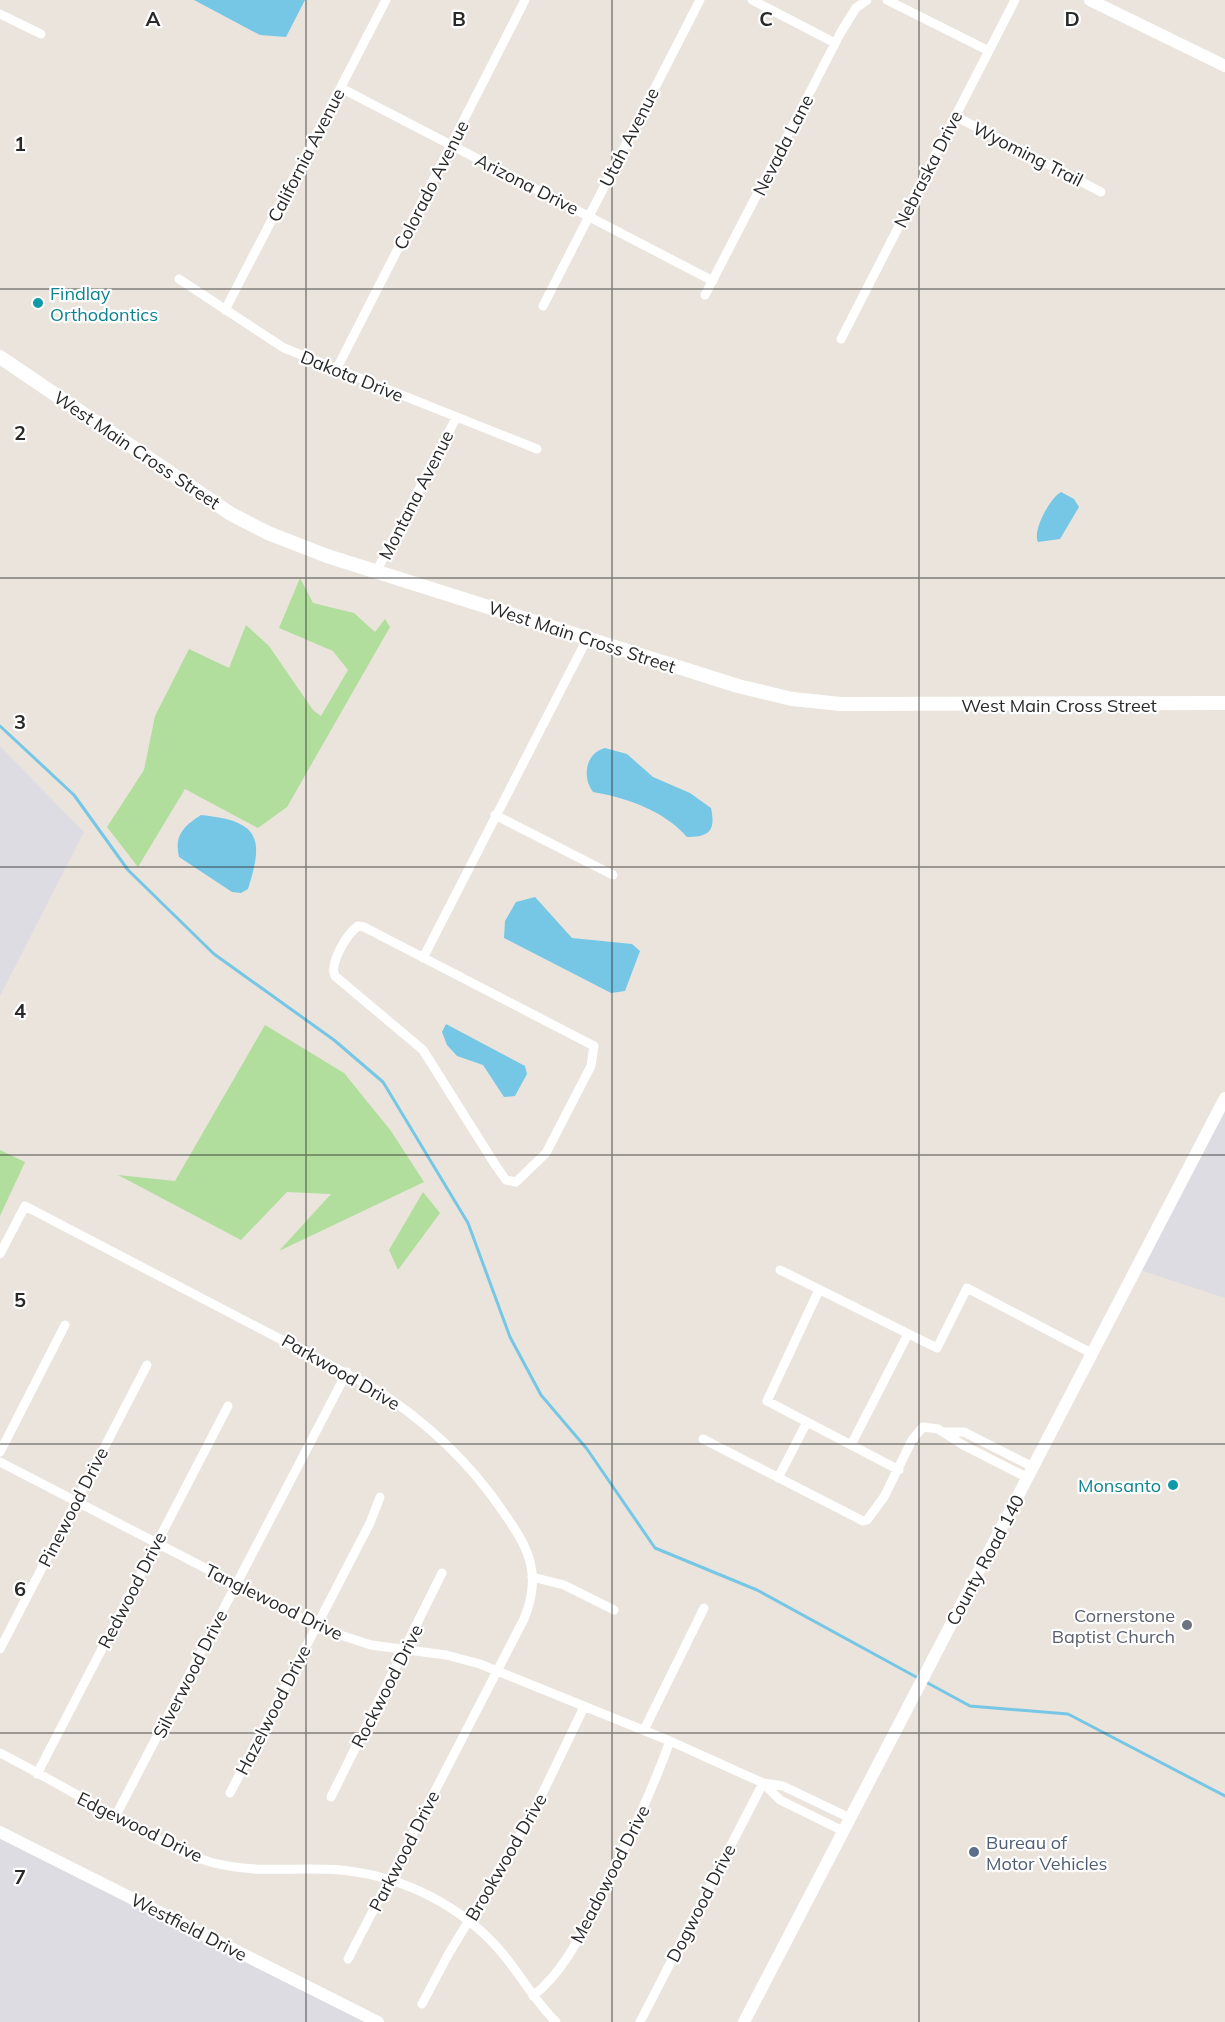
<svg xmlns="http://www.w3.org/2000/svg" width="1225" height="2022" font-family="Mulish,sans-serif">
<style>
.industrial{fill:#dedce3}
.green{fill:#b1de9c}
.water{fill:#76c7e6}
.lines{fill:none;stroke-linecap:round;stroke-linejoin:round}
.stream{stroke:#76c7e6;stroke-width:3}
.minor{stroke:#fff;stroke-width:9}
.tertiary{stroke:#fff;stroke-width:12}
.secondary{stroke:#fff;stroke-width:14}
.grid{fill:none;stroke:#292929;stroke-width:1.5;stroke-opacity:0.55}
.culture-dot{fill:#0f9aa8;stroke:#fff;stroke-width:2}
.worship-dot{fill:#6b7280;stroke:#fff;stroke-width:2}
.service-dot{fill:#5c6f8a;stroke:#fff;stroke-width:2}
.labels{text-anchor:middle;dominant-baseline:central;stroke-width:4.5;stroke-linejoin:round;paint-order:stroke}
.street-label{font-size:18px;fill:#292929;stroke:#fff}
.culture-label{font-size:18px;fill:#0d838f;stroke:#fff;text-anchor:start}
.worship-label{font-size:18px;fill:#5b616d;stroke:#fff;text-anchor:end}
.service-label{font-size:18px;fill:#4e5e75;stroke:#fff;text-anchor:start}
.grid-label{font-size:20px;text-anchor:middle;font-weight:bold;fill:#292929;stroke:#fff;stroke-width:4.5;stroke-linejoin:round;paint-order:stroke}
</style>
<rect width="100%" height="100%" fill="#eae4dc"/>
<path class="industrial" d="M0,746L84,832L0,996Z
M1225,1097V1298L1137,1269Z
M0,1830L377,2022H0Z"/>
<path class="green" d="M300,578L313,603L354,613L375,632L385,619L390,627L287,807L258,828L185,789L138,867L107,827L144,770L155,716L189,649L229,668L246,625L269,646L313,710L321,716L348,670L333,651L279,628Z
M265,1025L344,1073L391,1131L424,1182L279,1251L331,1194L287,1192L241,1240L118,1175L175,1181Z
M0,1150L25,1162L0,1216Z
M423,1192L440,1213L398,1270L389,1250Z"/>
<path class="water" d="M194,0H305L286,37L260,35Z
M1061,492L1074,499L1079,507L1060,539L1038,542C1032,531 1050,498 1061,492Z
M605,748L627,754L653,777L690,793L711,808C716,831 709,837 687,837C663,810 627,798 593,792C582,778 585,753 605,748Z
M201,815C258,821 265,836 248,889L241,893L232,892L179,857C174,835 184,826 201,815Z
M535,897L572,938L632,944L640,951L625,991L611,993L504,938L505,921L516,902Z
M446,1024L525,1066L527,1074L515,1096L504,1097L483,1065L457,1056L447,1045L442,1032Z"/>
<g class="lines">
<path class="stream" d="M0,726L74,795L128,870L214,954L334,1040L383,1082L468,1223L510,1337L541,1395L587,1449L655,1548L757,1590L918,1678
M924,1681L970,1706L1068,1714L1225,1796"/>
<path class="minor" d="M752,0L835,43
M887,0L989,51
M0,14L41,34
M341,88L713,281
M955,116L1101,192
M179,279L284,348L537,449
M705,295L841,32L856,8L867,0
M543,306L700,0
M225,310L386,0
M841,339L1015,0
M336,370L525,0
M376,572L456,418
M495,815L613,875
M358,926L364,927L594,1046L591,1066L546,1153L516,1182L506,1180L496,1166L423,1050L335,976C329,963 347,934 358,926Z
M423,958L587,639
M0,1254L25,1206L372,1387C425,1420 469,1461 504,1513C515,1529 527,1546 531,1566C535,1585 531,1602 524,1619L348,1959
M780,1270L937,1348L967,1288L1093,1354
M819,1290L767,1401L899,1470
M945,1432H964L1033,1467
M703,1439L863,1521L867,1520L884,1497L912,1440L923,1427L938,1429L963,1445L1028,1478
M851,1445L908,1334
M0,1452L65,1325
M0,1462L325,1630L371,1645L446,1655L480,1664L670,1741L763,1783L640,2022
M778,1478L807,1422
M532,1577L564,1585L614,1610
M0,1649L147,1365
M644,1730L704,1608
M0,1753C43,1775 85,1800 128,1823C154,1838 181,1853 210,1862C259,1875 294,1866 341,1870C403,1876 463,1906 503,1954C521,1976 535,2001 556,2022
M37,1774L228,1406
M230,1793L370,1523L380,1497
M331,1797L442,1573
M115,1817L347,1372
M843,1831L780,1800L763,1783L783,1786L850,1818
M533,1996C566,1970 583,1930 602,1893C627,1843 651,1794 670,1741
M422,2004L448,1955L533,1813L584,1707"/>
<path class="tertiary" d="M1090,0L1225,66
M0,1832L378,2022
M744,2022L1225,1098"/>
<path class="secondary" d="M0,357L231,514L268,533L327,556L738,686L792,699L841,704L1225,703"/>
</g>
<path class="grid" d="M306,0V2022M612,0V2022M919,0V2022M0,289H1225M0,578H1225M0,867H1225M0,1155H1225M0,1444H1225M0,1733H1225"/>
<g class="culture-dot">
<circle cx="38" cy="303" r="6"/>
<circle cx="1173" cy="1485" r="6"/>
</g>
<circle class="worship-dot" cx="1187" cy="1625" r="6"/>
<circle class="service-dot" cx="974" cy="1852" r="6"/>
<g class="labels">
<g class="street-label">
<text transform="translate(629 137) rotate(-63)">Utah Avenue</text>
<text transform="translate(783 145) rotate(-63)">Nevada Lane</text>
<text transform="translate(1028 154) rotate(27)">Wyoming Trail</text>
<text transform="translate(306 155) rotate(-63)">California Avenue</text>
<text transform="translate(928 169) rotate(-63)">Nebraska Drive</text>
<text transform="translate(527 184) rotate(27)">Arizona Drive</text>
<text transform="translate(431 185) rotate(-63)">Colorado Avenue</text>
<text transform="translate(352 376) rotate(22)">Dakota Drive</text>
<text transform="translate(137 450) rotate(34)">West Main Cross Street</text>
<text transform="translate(416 495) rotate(-63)">Montana Avenue</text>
<text transform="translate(582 637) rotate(18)">West Main Cross Street</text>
<text x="1059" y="705">West Main Cross Street</text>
<text transform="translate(341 1372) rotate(30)">Parkwood Drive</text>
<text transform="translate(73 1507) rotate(-63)">Pinewood Drive</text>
<text transform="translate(985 1560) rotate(-62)">County Road 140</text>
<text transform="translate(132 1590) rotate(-63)">Redwood Drive</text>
<text transform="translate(274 1602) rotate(26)">Tanglewood Drive</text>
<text transform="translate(190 1674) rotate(-63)">Silverwood Drive</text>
<text transform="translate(387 1686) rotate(-63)">Rockwood Drive</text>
<text transform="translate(273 1710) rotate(-63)">Hazelwood Drive</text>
<text transform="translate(140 1827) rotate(26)">Edgewood Drive</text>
<text transform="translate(404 1851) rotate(-63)">Parkwood Drive</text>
<text transform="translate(506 1857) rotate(-60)">Brookwood Drive</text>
<text transform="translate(610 1874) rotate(-63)">Meadowood Drive</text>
<text transform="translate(701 1903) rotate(-63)">Dogwood Drive</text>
<text transform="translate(189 1927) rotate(27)">Westfield Drive</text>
</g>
<g class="culture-label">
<text x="50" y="293">Findlay<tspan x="50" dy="21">Orthodontics</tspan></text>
<text x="1161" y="1485" text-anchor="end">Monsanto</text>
</g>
<g class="worship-label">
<text x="1175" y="1615">Cornerstone<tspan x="1175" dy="21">Baptist Church</tspan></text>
</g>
<g class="service-label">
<text x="986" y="1842">Bureau of<tspan x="986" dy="21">Motor Vehicles</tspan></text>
</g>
</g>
<g class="grid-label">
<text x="153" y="26">A</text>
<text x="459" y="26">B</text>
<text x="766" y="26">C</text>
<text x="1072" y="26">D</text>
<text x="20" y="151">1</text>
<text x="20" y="440">2</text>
<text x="20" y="729">3</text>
<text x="20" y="1018">4</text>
<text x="20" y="1307">5</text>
<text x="20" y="1596">6</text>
<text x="20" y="1884">7</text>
</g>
</svg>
